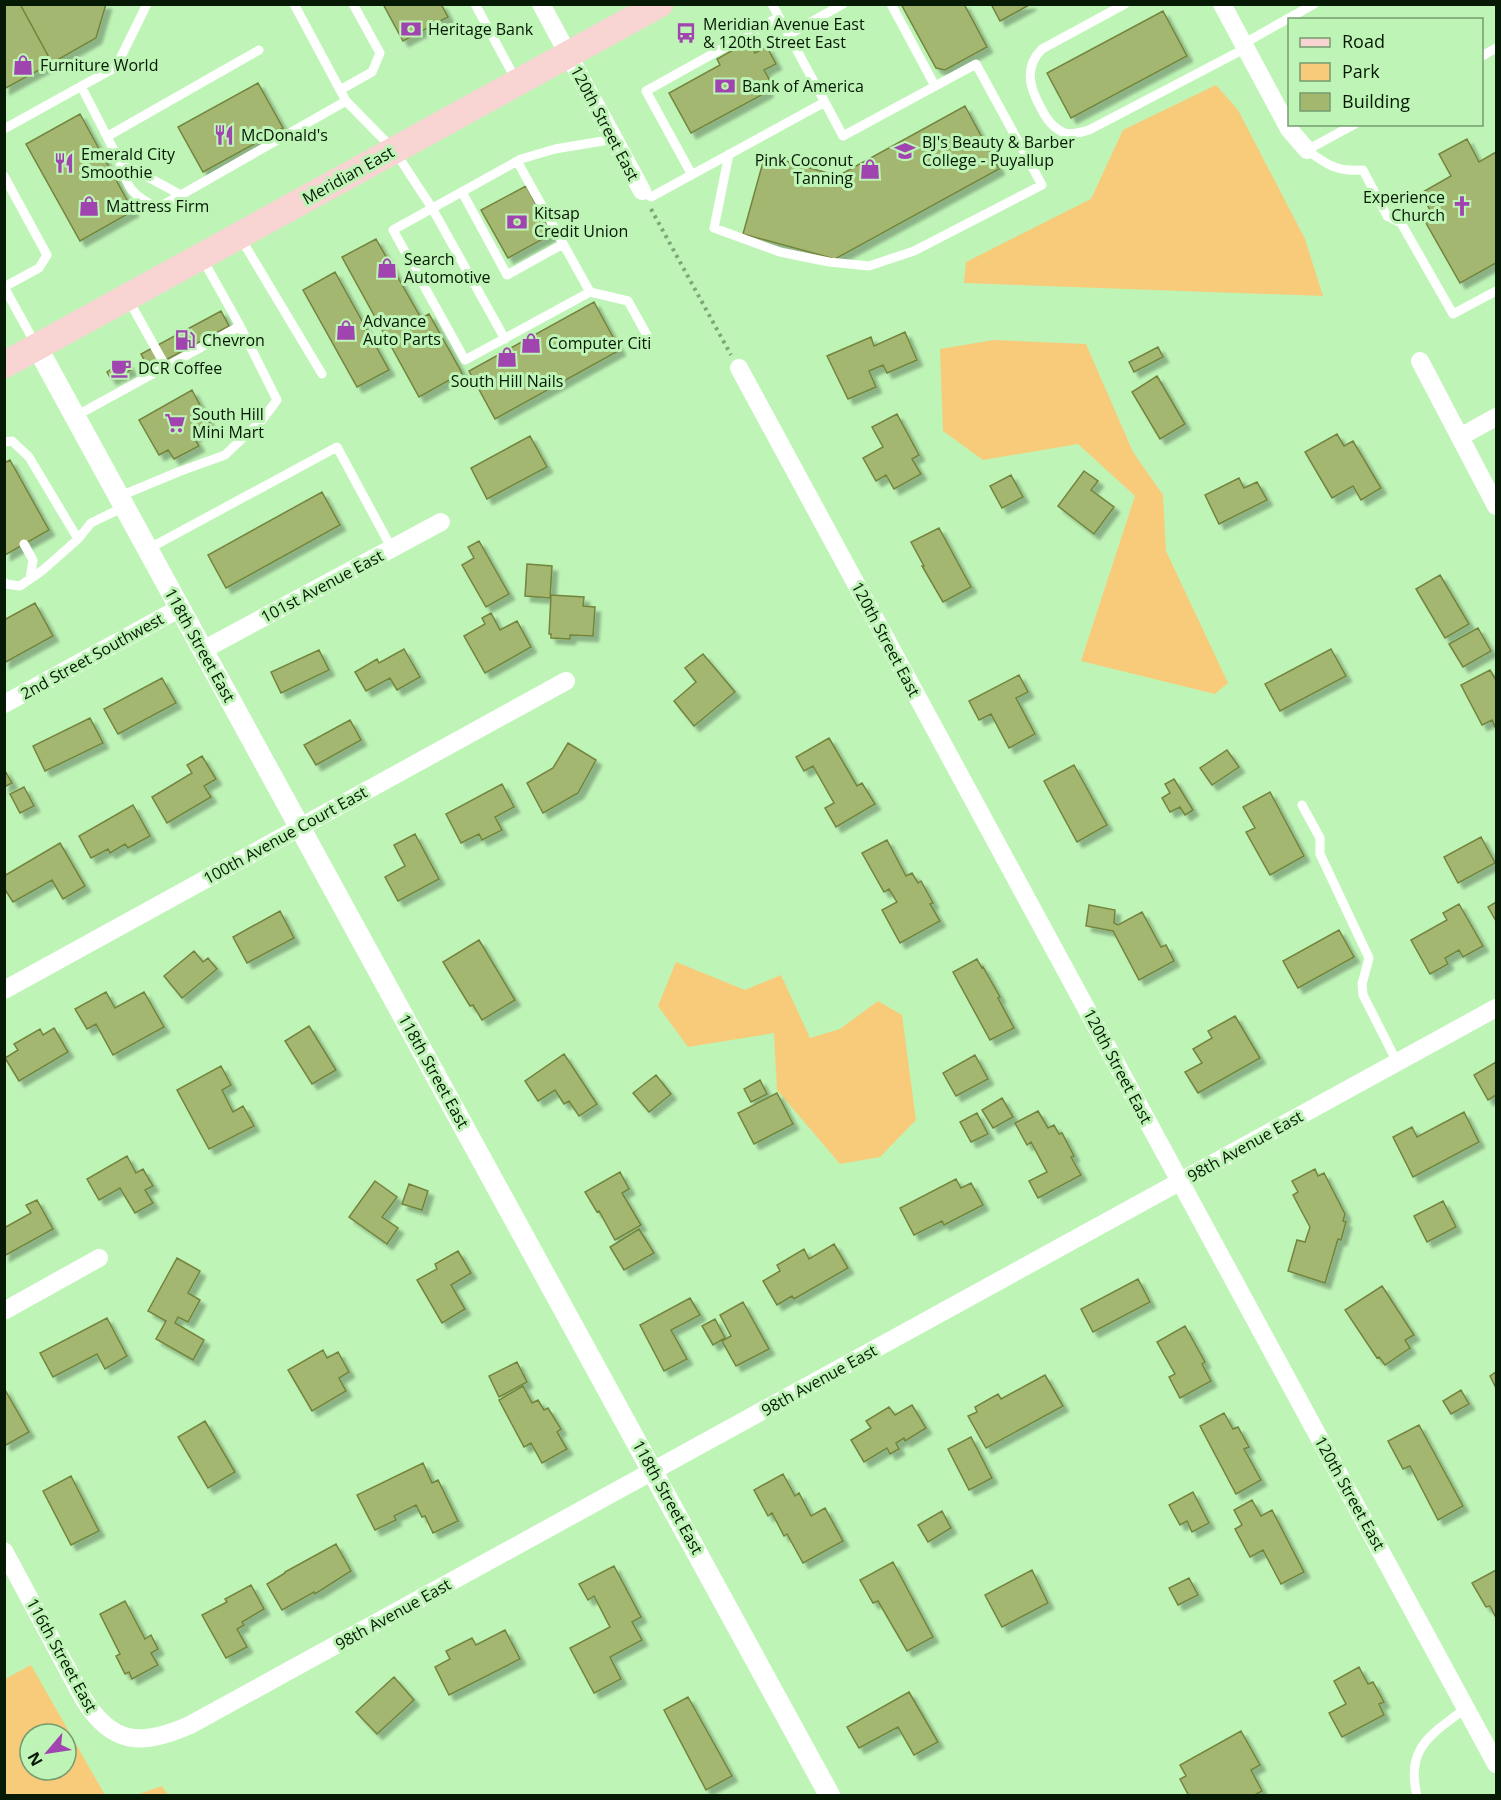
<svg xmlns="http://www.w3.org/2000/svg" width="1501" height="1800" font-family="'Open Sans',sans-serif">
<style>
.green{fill:#f8cb7a;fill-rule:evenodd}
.building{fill:#a3b76f;stroke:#73853e;stroke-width:1.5;filter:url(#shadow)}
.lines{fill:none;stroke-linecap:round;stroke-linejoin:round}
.path{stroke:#7ea778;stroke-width:4;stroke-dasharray:3 4.5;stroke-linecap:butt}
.service{stroke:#fff;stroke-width:9}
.minor{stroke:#fff;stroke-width:18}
.tertiary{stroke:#fff;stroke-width:21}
.primary{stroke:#f8d4d2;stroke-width:27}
.labels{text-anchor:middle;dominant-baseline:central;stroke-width:6;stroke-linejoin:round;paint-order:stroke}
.poi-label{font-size:16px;fill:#061904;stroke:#bff4b7;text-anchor:start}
.street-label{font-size:16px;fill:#061904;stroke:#bff4b7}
</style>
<defs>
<filter id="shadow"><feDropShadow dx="5.5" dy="5.5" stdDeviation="1.5" flood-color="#0004"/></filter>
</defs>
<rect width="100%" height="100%" fill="#bff4b7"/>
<path class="green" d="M1216,85L1238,110L1305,239L1323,296L964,283L966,262L1091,199L1123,130Z
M994,340L1086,344L1133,452L1163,495L1166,551L1228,683L1215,694L1081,661L1135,496L1078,444L983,460L943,431L940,349Z
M676,962L745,990L781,975L810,1038L840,1029L878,1001L902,1015L916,1120L880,1157L840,1164L777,1090L774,1033L688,1047L658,1006Z
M31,1665L105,1795H5V1679ZM30,1734H66V1770H30Z
M162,1786L168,1795H136Z"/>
<path class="building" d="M4,4H20L52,63L4,89Z
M20,4H106L96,38L52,63Z
M383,4H441L448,17L403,41Z
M901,4H964L987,47L945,70L936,68Z
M991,4H1031L1000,21Z
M1163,11L1187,56L1071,118L1047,73Z
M749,41L755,53L767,47L776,64L764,70L769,79L767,92L691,133L669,93L720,65L717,59Z
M258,83L283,128L203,172L178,127Z
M965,106L999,169L835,259L743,234L765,155L838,176Z
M80,114L133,211L80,241L26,144Z
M1467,139L1479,162L1496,152V263L1460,283L1426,223L1434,218L1421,193L1451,176L1439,154Z
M526,186L552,234L508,258L481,210Z
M376,239L421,318L429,314L462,373L419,397L342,257Z
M335,272L389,370L357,387L303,290Z
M594,302L620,350L495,419L469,371Z
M221,311L229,326L149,369L141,354Z
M905,332L917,360L887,373L883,365L869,371L876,387L848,399L827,356L871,337L874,346Z
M1158,347L1163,357L1134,372L1129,362Z
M125,360L131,370L111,379L107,372Z
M1157,376L1185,424L1160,439L1132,392Z
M192,390L211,426L193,436L199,446L174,459L168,450L159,455L139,420Z
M897,414L919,455L912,459L921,474L894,489L886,475L876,481L863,458L883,447L872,427Z
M1337,434L1344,446L1353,441L1381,488L1361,500L1353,486L1332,498L1305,452Z
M530,436L547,467L487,499L471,468Z
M10,460L49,530L5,555L4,463Z
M1084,471L1098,481L1091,490L1114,507L1094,534L1058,506Z
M1011,475L1023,497L1002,508L990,486Z
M1239,478L1244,488L1257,482L1267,500L1219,524L1205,495Z
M322,492L340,525L226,588L208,555Z
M939,528L971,587L943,602L922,566H924L911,542Z
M479,541L509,594L486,607L462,565L474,558L468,547Z
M527,564L552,566L550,598L525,596Z
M1440,575L1469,624L1445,638L1416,589Z
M551,595L584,597L583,606L595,607L593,636L570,635V639L551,638V634H549Z
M35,603L53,636L4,663V620Z
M491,613L500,630L517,621L531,647L485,673L464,636L485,624L482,618Z
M1478,628L1491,651L1463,667L1449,644Z
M404,649L420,677L397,690L390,678L366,691L355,672L377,659L379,663Z
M1331,649L1346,676L1280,711L1265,684Z
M319,650L329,670L281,693L271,672Z
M703,654L735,692L694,726L674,701L696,682L685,668Z
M1490,670L1496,680V729L1492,720L1482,725L1461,685Z
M1019,675L1028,692L1016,698L1035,734L1009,748L991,714L979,720L969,701Z
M162,678L176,703L118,734L104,709Z
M90,718L103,743L45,771L33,746Z
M350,720L361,740L316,765L304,745Z
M829,738L857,786L862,783L875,804L836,827L825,808L834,803L813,766L804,771L796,757Z
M568,743L596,760L578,793L543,813L527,783L553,768Z
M1227,750L1239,767L1212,785L1200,768Z
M202,756L216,779L204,786L211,797L167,823L152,797L192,773L187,765Z
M1074,765L1107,825L1077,842L1044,781Z
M4,769L12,783L4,787Z
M1174,779L1193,810L1185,815L1180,807L1170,812L1162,798L1170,793L1165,784Z
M502,784L514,807L495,817L502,830L482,840L479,834L461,843L446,814Z
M24,787L34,806L20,813L10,794Z
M1270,792L1304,856L1270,875L1246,832L1255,828L1243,807Z
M133,805L150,836L128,848L125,844L110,853L108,849L91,858L79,836Z
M415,834L439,879L398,901L385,877L405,866L394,845Z
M1481,837L1495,863L1458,883L1444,857Z
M887,840L906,876L912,873L918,883L921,881L933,903L930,904L940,921L900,943L882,910L897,902L889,889L884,892L862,853Z
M60,843L85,886L63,899L52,880L13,902L4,888V876Z
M1496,902V921L1488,907Z
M1459,904L1483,946L1463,957L1459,950L1445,958L1448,964L1430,974L1411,940L1447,920L1443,913Z
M1089,905L1115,910L1114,923L1118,925L1142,912L1161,947L1166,945L1174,961L1139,980L1113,931L1086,926Z
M280,911L294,938L247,963L233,937Z
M1339,930L1354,957L1298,988L1283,961Z
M479,940L515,1000L482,1020L473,1005L470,1006L443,962Z
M194,951L203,962L208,958L217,969L182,998L164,976Z
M977,959L982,968L983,967L1000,997L998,998L1014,1028L990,1040L953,972Z
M106,992L115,1008L144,992L164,1027L113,1055L96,1024L87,1029L75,1009Z
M1235,1016L1260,1058L1198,1093L1185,1072L1202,1063L1193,1049L1212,1038L1208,1031Z
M309,1026L336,1070L312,1084L285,1041Z
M54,1028L68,1052L19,1081L5,1058L18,1050L14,1044L40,1029L43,1035Z
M564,1054L597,1104L579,1116L569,1101L564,1104L555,1090L538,1101L525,1081Z
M975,1055L988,1079L956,1096L943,1073Z
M1496,1062V1095L1488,1100L1474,1075Z
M221,1066L231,1085L222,1090L233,1112L243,1106L254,1126L209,1149L177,1090Z
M656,1075L671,1094L649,1112L633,1093Z
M760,1080L767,1094L751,1102L744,1089Z
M777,1093L793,1124L754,1144L738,1113Z
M1002,1098L1013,1117L993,1128L982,1110Z
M1038,1111L1048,1128L1054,1125L1059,1134L1062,1133L1074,1156L1071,1157L1081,1175L1038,1198L1029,1181L1047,1172L1031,1142L1027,1145L1015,1123Z
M1464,1112L1479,1142L1413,1177L1393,1137L1412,1127L1417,1137Z
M977,1113L988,1134L971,1142L960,1122Z
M127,1156L136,1173L143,1169L153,1186L145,1190L153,1203L135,1213L120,1188L99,1200L87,1179Z
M1315,1169L1318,1176L1324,1173L1345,1214L1343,1221L1346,1222L1341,1240L1338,1239L1325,1283L1288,1271L1297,1240L1305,1242L1310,1227L1293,1195L1298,1192L1292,1181Z
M620,1172L629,1189L622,1193L641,1225L615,1240L599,1211L597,1212L585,1192Z
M956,1179L961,1188L971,1183L983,1205L944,1225L942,1221L914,1235L900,1208Z
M375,1181L397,1197L382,1217L398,1228L387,1244L349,1217Z
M409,1184L428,1191L422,1210L402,1204Z
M37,1200L53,1229L4,1256V1228L31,1213L26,1205Z
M1443,1201L1456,1227L1427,1242L1414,1216Z
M639,1229L654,1253L624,1270L610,1247Z
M834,1244L848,1268L794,1299L792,1296L777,1305L763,1281L780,1271L777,1265L804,1249L809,1259Z
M458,1251L471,1273L451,1285L465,1309L442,1323L417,1280L437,1269L435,1264Z
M177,1258L200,1271L188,1293L200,1300L188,1322L178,1317L175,1323L204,1340L193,1360L156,1339L166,1321L148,1311Z
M1138,1279L1150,1302L1093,1332L1081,1309Z
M1382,1286L1414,1335L1405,1340L1410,1348L1385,1365L1379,1357L1377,1358L1345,1310Z
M690,1298L700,1315L671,1330L687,1359L664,1371L640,1325Z
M743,1302L769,1349L736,1366L722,1341L731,1336L720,1315Z
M107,1318L127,1356L105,1369L97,1354L53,1377L40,1353Z
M715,1319L725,1338L713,1345L702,1326Z
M1185,1326L1205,1362L1202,1364L1211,1381L1180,1398L1169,1377L1175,1374L1157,1342Z
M323,1350L327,1358L338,1352L349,1372L339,1378L346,1391L312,1411L288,1370Z
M517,1362L527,1382L499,1397L489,1376Z
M1496,1372V1388L1490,1376Z
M1045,1375L1063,1406L986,1448L968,1416L977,1412L975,1407L998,1394L1001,1399Z
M523,1386L532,1403L538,1400L544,1410L548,1408L561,1429L557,1432L567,1449L542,1463L531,1443L524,1447L499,1400Z
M4,1388L29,1432L6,1445L4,1443Z
M1461,1390L1469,1404L1451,1414L1443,1401Z
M912,1405L926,1428L905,1441L904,1438L896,1443L899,1449L890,1454L887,1448L864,1462L851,1440L871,1428L866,1421L889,1407L895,1415Z
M1224,1413L1233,1429L1238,1427L1249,1447L1244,1449L1261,1480L1236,1494L1200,1426Z
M205,1421L235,1472L208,1488L178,1437Z
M1419,1425L1463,1506L1438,1520L1410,1466L1403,1469L1388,1441Z
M971,1437L992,1478L969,1490L948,1449Z
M423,1463L432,1483L438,1480L458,1521L433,1533L425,1516L422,1517L416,1505L394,1516L396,1520L375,1530L357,1495Z
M783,1474L795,1496L799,1493L811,1516L825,1508L843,1541L803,1563L787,1534L784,1536L772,1513L768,1516L754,1490Z
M71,1476L99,1531L71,1545L43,1491Z
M1193,1492L1209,1523L1192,1532L1187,1521L1180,1525L1169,1505Z
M1252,1500L1261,1516L1272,1510L1304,1572L1281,1584L1263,1550L1250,1557L1235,1529L1242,1525L1234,1510Z
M942,1511L951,1528L928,1542L918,1525Z
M336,1544L351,1571L315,1594L314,1592L282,1610L267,1584L285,1573V1572Z
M893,1562L933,1637L907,1651L878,1601L873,1603L860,1580Z
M614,1566L641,1617L632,1622L642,1640L610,1657L621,1679L594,1693L570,1648L610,1627L594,1596L588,1600L579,1584Z
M1032,1570L1048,1603L1002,1627L985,1595Z
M1496,1570V1618L1490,1606L1486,1607L1472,1583Z
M1189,1578L1198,1595L1178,1605L1169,1588Z
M251,1585L264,1609L242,1622L244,1625L237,1629L247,1647L226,1658L202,1615L227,1602L225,1599Z
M125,1601L145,1639L151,1635L158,1649L151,1653L158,1665L132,1679L129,1672L125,1674L116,1656L120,1654L100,1614Z
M505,1630L520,1659L449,1695L435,1667L450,1659L446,1651L472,1638L476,1645Z
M1359,1667L1368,1684L1373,1682L1384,1702L1379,1704L1384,1715L1342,1737L1329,1713L1346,1704L1334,1681Z
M394,1677L414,1700L377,1734L356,1712Z
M909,1692L938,1742L914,1755L898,1727L859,1748L847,1727Z
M688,1697L732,1776L706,1790L664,1710Z
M1241,1731L1260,1765L1251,1770L1262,1791L1253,1796H1189L1180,1779L1186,1776L1180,1765Z"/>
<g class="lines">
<path class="path" d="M651,209L731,355"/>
<path class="service" d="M294,4L346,101L394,150L432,208L505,339
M475,4L516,80
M891,4L935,86
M1125,4L1042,49C1023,68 1030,89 1042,110C1047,120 1054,129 1065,133C1073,135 1081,132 1089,130L1246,48
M788,35L843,4
M1243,44L1314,4
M1482,56L1496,48
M81,86L120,162L181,195L346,101
M340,90L372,72L380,53L353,4
M1355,124L1307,150C1327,165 1337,172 1363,170L1387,216L1401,223L1453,314L1496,291
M4,129L116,67L147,4
M108,136L259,50
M615,139L555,149L521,159L393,230L465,360L590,292L628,301L648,337
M729,154L714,228L780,252L829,262L869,266L914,251L1042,185L976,64L843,136L772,4
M517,161L590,292
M120,162C128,189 131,194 157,208L181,195
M692,175L646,91L779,17
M4,176L47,255L39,268L4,287
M642,191L651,197L825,102
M462,192L507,275L563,244
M240,237L322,374
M202,258L240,326
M4,287L36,345
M128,299L166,367
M74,417L240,326L277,400L262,420L225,455L178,472L118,497
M4,442L12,441L29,457L78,539
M24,544L33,560L30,579
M148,549L337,447L392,549
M4,582L6,584L20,586L43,570L78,539L91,523L124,507
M1302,805L1320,838V854L1369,958L1362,984L1363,995L1397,1062
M1417,1796C1405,1747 1432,1734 1466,1708"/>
<path class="minor" d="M541,4L642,191
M1222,4L1289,129L1307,150
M1420,361L1496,506
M739,368L1496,1764
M1460,437L1496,417
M203,650L441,522
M4,704L180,608
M4,990L566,681
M4,1311L99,1258
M4,1551L83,1698C112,1746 142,1746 190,1725L1496,1008"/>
<path class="tertiary" d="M37,347L830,1796"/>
<path class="primary" d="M4,365L660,4"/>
</g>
<defs>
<g id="bank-bare" transform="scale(1.62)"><path d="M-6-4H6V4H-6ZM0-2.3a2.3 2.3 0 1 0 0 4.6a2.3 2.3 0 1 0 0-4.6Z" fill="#a045b0" stroke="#bff4b7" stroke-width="2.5" paint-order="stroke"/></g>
<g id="bus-bare" transform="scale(1.62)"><path d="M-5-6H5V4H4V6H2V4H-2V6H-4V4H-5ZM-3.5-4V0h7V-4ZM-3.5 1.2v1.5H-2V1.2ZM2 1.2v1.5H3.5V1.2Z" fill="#a045b0" stroke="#bff4b7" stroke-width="2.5" paint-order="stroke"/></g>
<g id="shop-bare" transform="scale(1.62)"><path d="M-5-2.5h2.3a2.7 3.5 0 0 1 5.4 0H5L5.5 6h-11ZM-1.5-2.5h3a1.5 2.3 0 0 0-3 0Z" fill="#a045b0" stroke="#bff4b7" stroke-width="2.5" paint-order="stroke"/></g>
<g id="restaurant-bare" transform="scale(1.62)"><path d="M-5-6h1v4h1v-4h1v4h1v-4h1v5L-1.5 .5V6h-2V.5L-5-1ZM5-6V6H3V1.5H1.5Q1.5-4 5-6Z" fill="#a045b0" stroke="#bff4b7" stroke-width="2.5" paint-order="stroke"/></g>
<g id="university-bare" transform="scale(1.62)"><path d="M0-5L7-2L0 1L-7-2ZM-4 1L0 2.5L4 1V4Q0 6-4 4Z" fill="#a045b0" stroke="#bff4b7" stroke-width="2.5" paint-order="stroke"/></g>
<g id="church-bare" transform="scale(1.62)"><path d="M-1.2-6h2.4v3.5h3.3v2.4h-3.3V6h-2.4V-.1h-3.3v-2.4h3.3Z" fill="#a045b0" stroke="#bff4b7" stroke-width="2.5" paint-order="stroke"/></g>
<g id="fuel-bare" transform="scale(1.62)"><path d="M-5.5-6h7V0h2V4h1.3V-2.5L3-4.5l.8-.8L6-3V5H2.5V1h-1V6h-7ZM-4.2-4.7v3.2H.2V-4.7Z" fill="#a045b0" stroke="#bff4b7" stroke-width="2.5" paint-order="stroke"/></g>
<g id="cafe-bare" transform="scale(1.62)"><path d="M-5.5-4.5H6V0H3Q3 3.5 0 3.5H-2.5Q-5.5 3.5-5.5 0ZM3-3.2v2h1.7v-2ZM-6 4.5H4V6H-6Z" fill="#a045b0" stroke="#bff4b7" stroke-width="2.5" paint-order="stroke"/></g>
<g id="supermarket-bare" transform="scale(1.62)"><path d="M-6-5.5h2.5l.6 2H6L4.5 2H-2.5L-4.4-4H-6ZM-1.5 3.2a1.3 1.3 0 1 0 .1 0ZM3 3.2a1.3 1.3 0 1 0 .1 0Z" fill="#a045b0" stroke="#bff4b7" stroke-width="2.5" paint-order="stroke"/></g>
</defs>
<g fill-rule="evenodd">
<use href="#bank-bare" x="411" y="29"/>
<use href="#bus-bare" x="686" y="33"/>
<use href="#shop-bare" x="23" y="65"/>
<use href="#bank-bare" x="725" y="86"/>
<use href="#restaurant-bare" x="224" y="135"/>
<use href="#university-bare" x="905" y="151"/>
<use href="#restaurant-bare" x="64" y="163"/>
<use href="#shop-bare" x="870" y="169"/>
<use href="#shop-bare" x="89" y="206"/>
<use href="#church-bare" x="1462" y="206"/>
<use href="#bank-bare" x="517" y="222"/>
<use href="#shop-bare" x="387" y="268"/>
<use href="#shop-bare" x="346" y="330"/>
<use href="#fuel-bare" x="185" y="340"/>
<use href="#shop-bare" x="531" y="343"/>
<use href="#shop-bare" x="507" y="357"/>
<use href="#cafe-bare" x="121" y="368"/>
<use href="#supermarket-bare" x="175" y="423"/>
</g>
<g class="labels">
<g class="poi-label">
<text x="703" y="24">Meridian Avenue East<tspan x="703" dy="18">&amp; 120th Street East</tspan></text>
<text x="428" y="29">Heritage Bank</text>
<text x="40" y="65">Furniture World</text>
<text x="742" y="86">Bank of America</text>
<text x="241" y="135">McDonald's</text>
<text x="922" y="142">BJ's Beauty &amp; Barber<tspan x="922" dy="18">College - Puyallup</tspan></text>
<text x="81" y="154">Emerald City<tspan x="81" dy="18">Smoothie</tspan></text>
<text x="853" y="160" text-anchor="end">Pink Coconut<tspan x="853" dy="18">Tanning</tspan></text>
<text x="1445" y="197" text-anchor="end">Experience<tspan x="1445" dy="18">Church</tspan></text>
<text x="106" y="206">Mattress Firm</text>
<text x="534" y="213">Kitsap<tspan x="534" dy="18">Credit Union</tspan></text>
<text x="404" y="259">Search<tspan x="404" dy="18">Automotive</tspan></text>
<text x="363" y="321">Advance<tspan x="363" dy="18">Auto Parts</tspan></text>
<text x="202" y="340">Chevron</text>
<text x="548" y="343">Computer Citi</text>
<text x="138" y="368">DCR Coffee</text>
<text x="507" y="381" text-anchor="middle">South Hill Nails</text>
<text x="192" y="414">South Hill<tspan x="192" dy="18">Mini Mart</tspan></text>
</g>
<g class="street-label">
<text transform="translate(605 123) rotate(62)">120th Street East</text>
<text transform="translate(348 175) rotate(-29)">Meridian East</text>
<text transform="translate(322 586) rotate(-28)">101st Avenue East</text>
<text transform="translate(886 639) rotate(62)">120th Street East</text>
<text transform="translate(200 645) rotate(61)">118th Street East</text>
<text transform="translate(92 656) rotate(-29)">2nd Street Southwest</text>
<text transform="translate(285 835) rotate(-29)">100th Avenue Court East</text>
<text transform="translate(1118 1066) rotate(62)">120th Street East</text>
<text transform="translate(434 1071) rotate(61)">118th Street East</text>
<text transform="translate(1245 1146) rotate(-29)">98th Avenue East</text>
<text transform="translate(819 1380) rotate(-29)">98th Avenue East</text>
<text transform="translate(1350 1493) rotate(61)">120th Street East</text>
<text transform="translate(668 1497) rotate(61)">118th Street East</text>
<text transform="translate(393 1614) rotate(-29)">98th Avenue East</text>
<text transform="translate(62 1655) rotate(61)">116th Street East</text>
</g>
</g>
<rect width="1501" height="1800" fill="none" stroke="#061904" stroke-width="12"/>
<rect x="1288" y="18" width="195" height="108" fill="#bff4b7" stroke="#759c6f" stroke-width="1.5"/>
<rect x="1300" y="38" width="30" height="9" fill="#f8d4d2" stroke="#759c6f" stroke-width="1.5"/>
<text x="1342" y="48" font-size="18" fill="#061904">Road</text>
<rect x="1300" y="63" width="30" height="18" fill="#f8cb7a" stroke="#759c6f" stroke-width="1.5"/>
<text x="1342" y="78" font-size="18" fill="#061904">Park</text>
<rect x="1300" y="93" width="30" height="18" fill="#a3b76f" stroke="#759c6f" stroke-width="1.5"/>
<text x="1342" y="108" font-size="18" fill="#061904">Building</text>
<g transform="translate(48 1752) rotate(241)"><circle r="28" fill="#bff4b7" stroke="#759c6f" stroke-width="1.5"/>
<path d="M0-4.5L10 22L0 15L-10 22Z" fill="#a045b0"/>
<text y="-9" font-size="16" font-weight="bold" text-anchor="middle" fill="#061904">N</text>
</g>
</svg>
